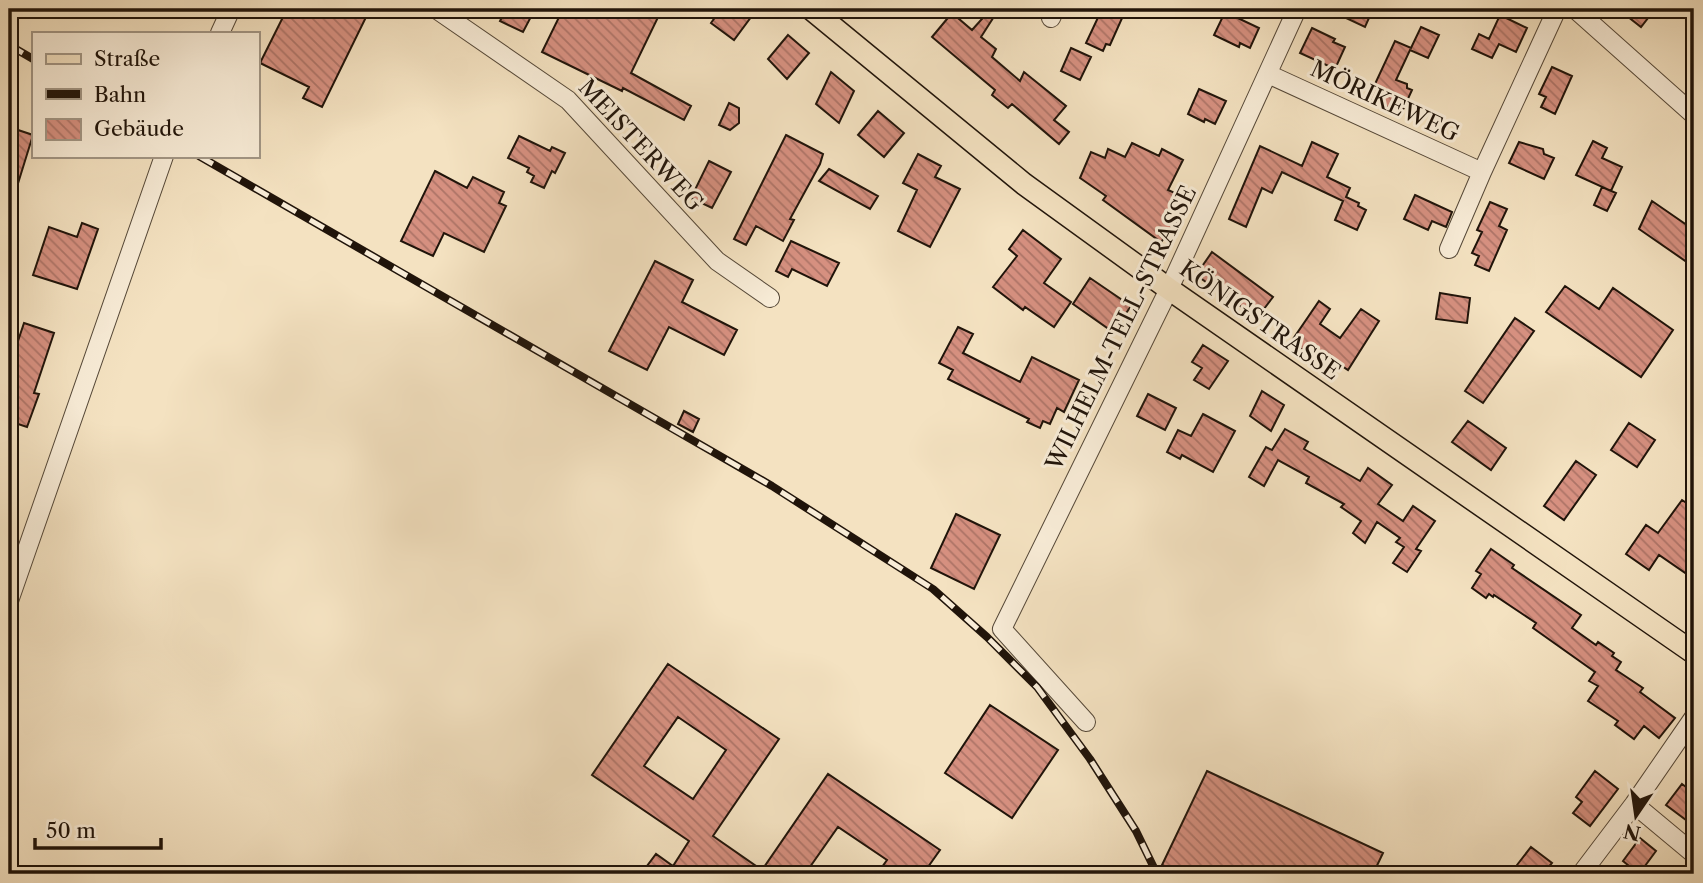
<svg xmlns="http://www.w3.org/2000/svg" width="1703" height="883" font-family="'Libre Caslon Text',serif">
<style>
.building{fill:url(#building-back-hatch);stroke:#20140a;stroke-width:2;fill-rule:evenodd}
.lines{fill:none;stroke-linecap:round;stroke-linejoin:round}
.minor-casing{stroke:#554838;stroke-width:20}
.major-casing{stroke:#20140a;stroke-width:24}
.minor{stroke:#f8ecd7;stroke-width:18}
.major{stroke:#f4e2c1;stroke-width:21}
.rail-casing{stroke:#20140a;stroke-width:8}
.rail{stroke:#f8ecd7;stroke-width:5;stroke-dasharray:16;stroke-linecap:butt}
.labels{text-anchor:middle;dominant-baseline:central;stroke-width:6;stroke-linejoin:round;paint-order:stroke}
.street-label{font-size:23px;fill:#20140a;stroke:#f8ecd7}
</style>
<defs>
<pattern id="building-back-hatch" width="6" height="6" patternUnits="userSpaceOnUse" patternTransform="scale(1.75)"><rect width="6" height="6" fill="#d69080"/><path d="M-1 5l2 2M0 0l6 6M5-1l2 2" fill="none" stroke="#ad7467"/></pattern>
</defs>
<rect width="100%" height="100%" fill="#f4e2c1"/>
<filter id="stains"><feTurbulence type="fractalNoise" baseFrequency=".00286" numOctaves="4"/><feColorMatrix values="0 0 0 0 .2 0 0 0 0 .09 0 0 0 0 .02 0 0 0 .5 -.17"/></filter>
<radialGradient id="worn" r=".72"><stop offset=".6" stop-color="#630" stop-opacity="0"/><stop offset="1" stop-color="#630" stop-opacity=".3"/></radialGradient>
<path class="building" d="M287,9H370L322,107L303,98L309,87L260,63Z
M506,9H535L523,32L500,21Z
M563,9H662L631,73L691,106L684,120L623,88L622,91L542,52Z
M721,9H757L734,40L711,23Z
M1102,9H1108L1123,16L1110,45L1106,44L1103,51L1086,43Z
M1327,9H1373L1365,27Z
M1618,9H1655L1641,27Z
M989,11L995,15L981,37L996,49L992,57L1020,81L1024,72L1066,106L1054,120L1069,132L1059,144L1012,104L1008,108L992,95L995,90L932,37L952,13L972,30Z
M1225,12L1259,28L1250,48L1240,43L1239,47L1214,35Z
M1500,15L1527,28L1516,52L1499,44L1492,58L1472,49L1479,34L1489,39Z
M1421,27L1439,35L1428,58L1410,50L1396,80L1407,84V88L1412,90L1401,114L1368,99L1395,41L1411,48Z
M1312,28L1335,39L1333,42L1345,47L1335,69L1300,53Z
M788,35L809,53L787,79L768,59Z
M1071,48L1091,57L1080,80L1061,71Z
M1552,67L1572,76L1555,114L1541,107L1546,97L1539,94Z
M831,72L854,91L839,123L816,104Z
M1199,89L1226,101L1215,124L1205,119L1204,122L1188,114Z
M729,103L739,108V123L730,130L719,125Z
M878,111L904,133L884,157L858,135Z
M9,127L33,135L11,206H9Z
M786,135L823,154L820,164L790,219L794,220L783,241L756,226L746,245L734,239Z
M519,136L550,151L552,147L565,153L555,173L552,171L544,188L531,182L534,176L527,172L529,168L508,158Z
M1593,141L1607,148L1602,158L1622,167L1611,191L1576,175Z
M1312,142L1338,154L1327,177L1350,188L1346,197L1359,203L1358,206L1366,210L1357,230L1335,220L1343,201L1282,172L1272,193L1262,188L1246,227L1229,219L1260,146L1302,166Z
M1519,142L1543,149L1544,154L1554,158L1544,179L1509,163Z
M1132,143L1159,156L1162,149L1183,160L1168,190L1186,198L1176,222L1161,242L1103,200L1106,196L1080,178L1091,152L1105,158L1108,149L1125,157Z
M918,154L941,166L935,177L960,189L930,247L898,231L917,190L903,183Z
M709,161L731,172L712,208L691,198Z
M829,169L878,196L870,209L819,181Z
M435,171L467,188L473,177L504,192L499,203L506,206L484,252L444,233L433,256L401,241Z
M1602,187L1616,193L1607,211L1594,205Z
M1415,195L1452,212L1446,227L1432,221L1428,230L1404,219Z
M1652,201L1694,230V267L1639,229Z
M1490,202L1507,209L1499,226L1507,230L1489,271L1475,265L1479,256L1472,253L1482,232L1477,230Z
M82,223L98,229L77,289L33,275L49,227L77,237Z
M1023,230L1061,259L1044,283L1071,302L1054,327L1025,307L1023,310L993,287L1017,256L1009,249Z
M791,241L839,263L827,286L792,269L788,277L776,271Z
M1212,252L1273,297L1257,318L1196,275Z
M655,261L693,280L682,302L737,330L724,355L669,327L647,370L609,351Z
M1090,278L1131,306L1113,332L1073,304Z
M1565,286L1599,309L1613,288L1673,330L1641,377L1546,312Z
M1440,293L1470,298L1467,323L1436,319Z
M1319,301L1330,309L1320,324L1340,338L1361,309L1379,321L1348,370L1315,348L1310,355L1291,342Z
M1515,318L1534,331L1483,403L1465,391Z
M24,323L54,333L34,393L39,394L27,427L9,421V368Z
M958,327L973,334L963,353L1020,382L1032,357L1079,380L1064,412L1057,408L1050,424L1043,421L1040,428L1027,422L1029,419L948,379L953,370L939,363Z
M1203,345L1228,361L1209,389L1194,380L1202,368L1192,362Z
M1262,391L1284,405L1271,431L1250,416Z
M1148,394L1176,408L1165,430L1137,416Z
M684,411L699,419L693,432L678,424Z
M1203,414L1235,431L1213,472L1182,455L1180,459L1167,452L1178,430L1191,436Z
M1468,421L1506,448L1491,470L1452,442Z
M1629,423L1655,440L1637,467L1611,450Z
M1285,429L1308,442L1304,449L1360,481L1368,468L1392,485L1378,504L1403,521L1413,506L1435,521L1416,549L1421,551L1407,572L1393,563L1404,547L1396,542L1400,538L1377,522L1365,543L1353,533L1361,521L1341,507L1344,504L1306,483L1309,477L1278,460L1264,486L1249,477L1266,447L1272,450Z
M1576,461L1596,475L1564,520L1544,506Z
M1682,500L1694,508V579L1659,555L1649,570L1626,554L1646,525L1658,533Z
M956,514L1000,535L974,589L931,568Z
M1491,549L1514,565L1512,568L1581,615L1572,628L1596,645L1598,642L1614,653L1612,656L1621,662L1616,670L1643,688L1640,692L1675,718L1659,738L1644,726L1634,739L1615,725L1618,721L1588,701L1598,686L1589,681L1595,672L1533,628L1536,623L1494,595L1493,597L1489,594L1486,598L1472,588L1481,574L1476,571Z
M668,664L779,739L713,836L762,870L828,774L940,850L923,874H877L887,860L838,827L805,874H641L656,854L673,866L689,841L592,775ZM678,717L726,750L693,799L644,766Z
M990,705L1058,750L1012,818L945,773Z
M1207,771L1383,853L1373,874H1183L1162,865Z
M1595,771L1618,789L1590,826L1573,813L1582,802L1576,797Z
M1682,784L1694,793V826L1666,805Z
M1640,838L1656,851L1639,874L1623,861Z
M1531,847L1552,863L1543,874H1528L1517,865Z"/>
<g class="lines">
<g class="minor-casing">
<path id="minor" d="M436,9L568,100L717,261L770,298
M1575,9L1694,115
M1051,18L1055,9
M220,33L231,9
M1268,74L1482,172
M1449,249L1482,172L1557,9
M9,601L164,156
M1086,722L1002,629L1169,289L1297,9
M1634,804L1694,854
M1581,874L1634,804L1694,717"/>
</g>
<g class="major-casing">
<path id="major" d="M811,9L1024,184L1169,289L1694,653"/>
</g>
<use href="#minor" class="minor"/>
<use href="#major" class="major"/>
<g class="rail-casing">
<path id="rail" d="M9,45L33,59
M199,156L772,486L933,589L987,637L1037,687L1090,759L1136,831L1157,874"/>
</g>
<use href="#rail" class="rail"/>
</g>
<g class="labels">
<g class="street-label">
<text transform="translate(1385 101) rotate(25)">MÖRIKEWEG</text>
<text transform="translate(641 145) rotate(47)">MEISTERWEG</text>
<text transform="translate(1260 320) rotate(35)">KÖNIGSTRASSE</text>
<text transform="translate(1121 328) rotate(-64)">WILHELM-TELL-STRASSE</text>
</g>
</g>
<rect width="1703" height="883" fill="none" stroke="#f4e2c1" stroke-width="35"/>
<rect x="10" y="10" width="1682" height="862" fill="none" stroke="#20140a" stroke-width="3.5"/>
<rect x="18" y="18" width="1668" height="848" fill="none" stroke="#20140a" stroke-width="2"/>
<rect x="32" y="32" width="228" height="126" fill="#f8ecd7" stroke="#a29685" stroke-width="2"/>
<rect x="46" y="54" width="35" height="10" fill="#f4e2c1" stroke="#a29685" stroke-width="2"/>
<text x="94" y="66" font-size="21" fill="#20140a">Straße</text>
<rect x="46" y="89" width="35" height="10" fill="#20140a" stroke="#a29685" stroke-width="2"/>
<text x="94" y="102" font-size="21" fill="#20140a">Bahn</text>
<rect x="46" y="119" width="35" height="21" fill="url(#building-back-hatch)" stroke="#a29685" stroke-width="2"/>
<text x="94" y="136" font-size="21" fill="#20140a">Gebäude</text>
<g transform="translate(1636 816) rotate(193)" stroke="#f8ecd7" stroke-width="5" paint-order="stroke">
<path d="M0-5L12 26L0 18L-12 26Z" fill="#20140a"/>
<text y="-10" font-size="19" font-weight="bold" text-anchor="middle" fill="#20140a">N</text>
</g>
<path d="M35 838v10h126v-10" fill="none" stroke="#20140a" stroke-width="3.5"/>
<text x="46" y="838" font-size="21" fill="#20140a" stroke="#f8ecd7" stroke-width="5" paint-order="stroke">50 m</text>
<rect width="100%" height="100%" filter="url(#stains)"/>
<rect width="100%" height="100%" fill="url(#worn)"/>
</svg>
